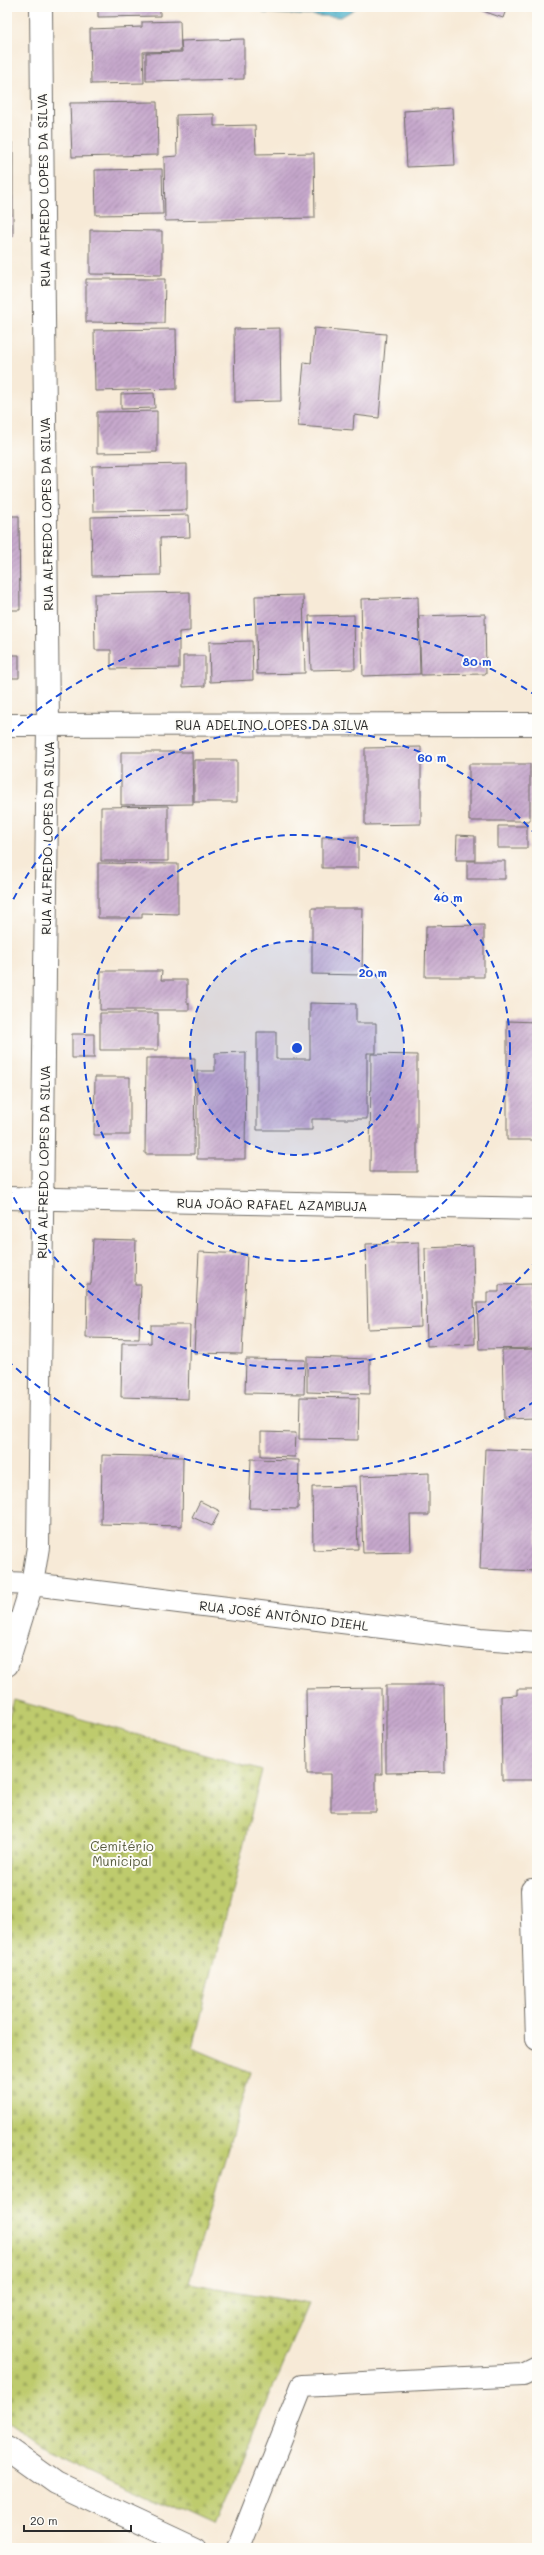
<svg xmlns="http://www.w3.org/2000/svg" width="544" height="2555" font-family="Mali,sans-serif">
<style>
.cemetery{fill:url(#cemetery-stones);stroke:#747b4c}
.water{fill:url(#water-ripples);stroke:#3a6d7a}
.building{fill:url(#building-hatch)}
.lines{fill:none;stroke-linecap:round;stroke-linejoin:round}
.minor-casing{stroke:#726e67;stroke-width:24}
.minor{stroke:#fff;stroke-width:22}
.ring{fill:none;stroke:#1d4ed8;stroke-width:2;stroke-dasharray:7 5}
.labels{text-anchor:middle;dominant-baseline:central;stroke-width:4;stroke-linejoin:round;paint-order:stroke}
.street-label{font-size:13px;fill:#2b2b2b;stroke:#fdfcf7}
.park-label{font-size:13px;fill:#575b3f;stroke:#fdfcf7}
.centre{fill:#1d4ed8;stroke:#fdfcf7;stroke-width:2}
.ring-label{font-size:12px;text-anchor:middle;font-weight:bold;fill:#1d4ed8;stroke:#fdfcf7;stroke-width:4;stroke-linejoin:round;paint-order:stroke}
</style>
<defs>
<pattern id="cemetery-stones" width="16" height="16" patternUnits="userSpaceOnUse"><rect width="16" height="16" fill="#becb6d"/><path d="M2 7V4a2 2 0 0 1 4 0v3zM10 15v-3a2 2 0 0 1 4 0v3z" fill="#a3ae5f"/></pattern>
<pattern id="water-ripples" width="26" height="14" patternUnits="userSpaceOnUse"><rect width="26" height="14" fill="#49afc8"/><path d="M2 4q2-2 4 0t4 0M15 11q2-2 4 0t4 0" fill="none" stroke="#3d8fa3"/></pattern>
<pattern id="building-hatch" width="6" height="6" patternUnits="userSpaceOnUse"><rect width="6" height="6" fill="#c6a8cc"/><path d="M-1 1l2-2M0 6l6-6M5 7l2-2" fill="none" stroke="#a189a6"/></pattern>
</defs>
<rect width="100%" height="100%" fill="#fdfcf7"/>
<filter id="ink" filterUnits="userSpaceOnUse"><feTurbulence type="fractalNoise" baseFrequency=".025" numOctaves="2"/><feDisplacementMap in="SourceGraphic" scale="8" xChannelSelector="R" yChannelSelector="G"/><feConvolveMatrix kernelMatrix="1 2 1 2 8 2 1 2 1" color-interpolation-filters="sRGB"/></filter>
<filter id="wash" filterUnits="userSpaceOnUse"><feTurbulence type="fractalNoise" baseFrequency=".012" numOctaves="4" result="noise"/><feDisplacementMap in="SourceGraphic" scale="16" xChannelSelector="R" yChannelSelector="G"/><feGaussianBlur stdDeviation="0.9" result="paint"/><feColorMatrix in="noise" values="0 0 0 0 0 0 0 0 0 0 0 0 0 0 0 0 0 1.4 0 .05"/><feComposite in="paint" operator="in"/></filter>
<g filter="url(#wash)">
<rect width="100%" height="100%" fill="#f7ead7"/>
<path class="cemetery" d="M14,1700L262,1770L193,2048L250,2072L189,2283L309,2304L214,2527L49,2451L7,2422V1723Z"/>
<path class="water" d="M263,7H358L341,17L263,13Z"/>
<g id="blocks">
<path class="building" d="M98,7H160V16L98,17Z
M481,7H507L503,18L480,10Z
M180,21L181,51L143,52L144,83L91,84L90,29L142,27V22Z
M244,39V79L146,81V53L182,52L181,41Z
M7,80H10V106H7Z
M157,102L158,155L72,157L70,103Z
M452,108L455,165L407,167L404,111Z
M214,114V126L255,125L256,154L314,153L315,218L165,221L164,157L177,156L176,115Z
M7,143H13V236H7Z
M162,169L163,214L96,215L95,170Z
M90,230L162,231V275L90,274Z
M7,273H9V321H7Z
M86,279H165L164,323L86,322Z
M280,328L281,401L235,402L234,329Z
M314,328L386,334L379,418L354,415L353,430L298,426L304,362L311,363Z
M176,329L177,389L95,391L94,330Z
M154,393L155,408L121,409V394Z
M157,411V452L97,453V412Z
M187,464V510L93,511L92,466Z
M189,515L190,537L160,538L161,575L92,576L91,517Z
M7,516H19L20,610H7Z
M190,592V631L179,632V668L111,669V650H95L94,594Z
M303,595L305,673L257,674L255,596Z
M418,597L420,674L363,676L361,599Z
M485,614L486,674L421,675L419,616Z
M354,615L355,669L311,670L309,616Z
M252,641L253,680L210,682L209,642Z
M7,655H19V678H7Z
M183,656H205V686L183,687Z
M421,747V824L365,825V748Z
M121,752H192L193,804L121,805Z
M194,760H237V802H194Z
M469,764H530V821H469Z
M535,777H537V847H535Z
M168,806V861H101V807Z
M498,826H527V848H498Z
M457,835L475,836V860H456Z
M322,837H358V868H322Z
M467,861H505V879H467Z
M98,863L178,864V914L142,913V918H98Z
M312,908H363L362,975L312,974Z
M484,925V977H425L426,926Z
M101,971H162L161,980H187V1003H189V1010H100Z
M310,1003L356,1004V1023H376V1053H367V1119H312V1130H257V1032H276V1059H310Z
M100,1013H158V1050H100Z
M507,1021L537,1022V1140H507Z
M72,1034H94V1058H72Z
M246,1052L245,1159H197V1071H215V1053Z
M371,1054L417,1055V1172H370Z
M146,1058H195L194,1154H145Z
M95,1077H130V1135H94Z
M93,1239L136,1240L135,1285H141L139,1339L86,1338L87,1284H91Z
M419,1242L421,1327L368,1329L366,1244Z
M473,1246L475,1344L427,1346L425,1248Z
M199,1252L247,1254L242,1354L194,1353Z
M532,1284V1306H537V1348L479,1349L477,1303H487V1292H499V1285Z
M151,1325H190L188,1399L121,1397L122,1343H151Z
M537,1349V1418L504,1419L502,1350Z
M307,1357L370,1359V1394L307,1392Z
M246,1359L305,1360L304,1394L245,1393Z
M300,1397L359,1398L358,1440L299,1439Z
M261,1432L296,1433L295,1457L261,1456Z
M485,1449L537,1451V1571L480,1569Z
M102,1455L183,1457L182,1526L101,1524Z
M251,1459L299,1460L298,1509L249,1508Z
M429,1473V1515H410L411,1552L363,1553L360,1476Z
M356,1486L358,1549L313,1550L312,1487Z
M200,1501L220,1511L212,1526L192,1517Z
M386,1685H444L445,1772L386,1773Z
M381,1688L382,1774H376V1812H331V1774H307L306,1689Z
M517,1689H537L536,1780H502L501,1696L517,1695Z"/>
</g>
</g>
<g filter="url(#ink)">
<use href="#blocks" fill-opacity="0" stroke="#726e67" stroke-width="1"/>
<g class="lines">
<g class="minor-casing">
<path id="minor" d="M7,725L537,724
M7,1198L537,1209
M7,1583L32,1584L480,1639L537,1643
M7,1665L32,1584L38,1547L48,725L41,7
M532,1890L537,2039
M7,2448L56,2483L195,2548
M238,2548L302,2386L523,2375L537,2368"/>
</g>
<use href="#minor" class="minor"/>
</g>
</g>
<circle cx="297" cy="1048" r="107" fill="#1d4ed8" fill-opacity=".12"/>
<g class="ring">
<circle cx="297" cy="1048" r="107"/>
<circle cx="297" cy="1048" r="213"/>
<path d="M537 1260A320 320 0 0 1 8 1186M8 910A320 320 0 0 1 537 836"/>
<path d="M535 1401A426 426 0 0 1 9 1362M9 734A426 426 0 0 1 535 695"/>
</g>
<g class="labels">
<g class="street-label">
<text transform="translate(43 190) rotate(-91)">RUA ALFREDO LOPES DA SILVA</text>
<text transform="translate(46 514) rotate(-91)">RUA ALFREDO LOPES DA SILVA</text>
<text x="272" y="724">RUA ADELINO LOPES DA SILVA</text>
<text transform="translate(47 838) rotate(-89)">RUA ALFREDO LOPES DA SILVA</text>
<text transform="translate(43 1162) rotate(-89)">RUA ALFREDO LOPES DA SILVA</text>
<text transform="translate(272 1204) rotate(1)">RUA JOÃO RAFAEL AZAMBUJA</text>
<text transform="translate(284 1615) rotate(7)">RUA JOSÉ ANTÔNIO DIEHL</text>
</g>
<g class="park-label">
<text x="122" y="1845">Cemitério<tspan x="122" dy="15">Municipal</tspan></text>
</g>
</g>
<circle cx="297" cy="1048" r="6" class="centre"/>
<g class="ring-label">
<text x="477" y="666">80 m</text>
<text x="432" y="762">60 m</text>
<text x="448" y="902">40 m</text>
<text x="373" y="977">20 m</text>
</g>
<rect width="544" height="2555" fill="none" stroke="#fdfcf7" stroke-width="24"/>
<path d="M24 2525v6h107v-6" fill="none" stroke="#2b2b2b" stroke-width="2"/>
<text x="30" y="2525" font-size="12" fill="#2b2b2b" stroke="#fdfcf7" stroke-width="3" paint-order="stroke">20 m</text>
</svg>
